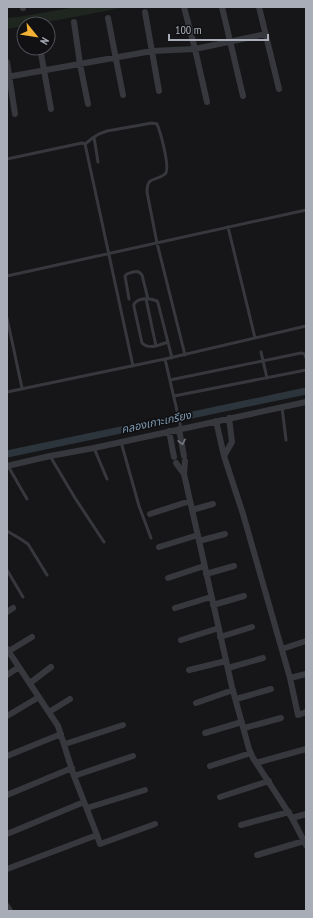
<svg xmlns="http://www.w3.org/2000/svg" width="313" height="918" font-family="'PT Sans Narrow','Noto Sans Thai',sans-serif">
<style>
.green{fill:#1e261f}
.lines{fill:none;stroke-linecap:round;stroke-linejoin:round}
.canal{stroke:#2c353c;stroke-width:7}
.service{stroke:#37383d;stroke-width:3}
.minor{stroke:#37383d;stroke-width:6}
.oneway{stroke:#757881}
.labels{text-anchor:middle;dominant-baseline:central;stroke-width:3.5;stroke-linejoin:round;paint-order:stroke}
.water-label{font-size:11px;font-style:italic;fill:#7f9bb3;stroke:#111113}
</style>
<rect width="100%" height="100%" fill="#161618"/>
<path class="green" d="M76,7H127L37,24H24V26L7,29V18L18,17Z"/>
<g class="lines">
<path class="canal" d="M7,454L306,391"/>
<path class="service" d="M94,137L98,162
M85,144L133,366
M7,159L82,143L85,144L94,137L99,134L107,131L152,123L157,124C160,131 171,169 165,174C156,182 147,175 147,192L157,243L185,355
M228,227L255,338
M7,276L306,210
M129,299L125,276L127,274C133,272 138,269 142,275L148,299
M146,299L156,346
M7,318L22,388
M168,342C159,345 149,350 142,343L134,307V304C139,297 150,298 157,301L158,303L172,358
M261,352L267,378
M165,359L181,428
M170,380L301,353C305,353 305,355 306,358
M7,392L165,359L306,326
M174,396L306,370
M282,407L286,440
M121,442L139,506L151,538
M94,448L107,479
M50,456L75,498L104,542
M8,466L27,499
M7,531L19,538L28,544L47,575
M7,570L23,597"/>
<path class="minor" d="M23,7V8
M184,7L195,49L207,102
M222,7L243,96
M259,7L279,89
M145,12L159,91
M108,18L123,95
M74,22L80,64L88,104
M40,48L51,109
M7,62L15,114
M7,77L152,51L195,49L266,34
M216,421L224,456L232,442L229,418
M179,429L184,456
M169,431L174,457
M224,456L243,514L290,678L298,715L306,712
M185,461L184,474L232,687L249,749L253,758L292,818L306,845
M176,463L184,474
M7,466L50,456L94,448L306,402
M192,510L213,504
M150,514L190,501
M199,541L225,534
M159,547L198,535
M206,574L234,566
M168,578L204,566
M213,605L244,596
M175,608L211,597
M7,612L13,608
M220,637L252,627
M181,640L219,628
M7,649L58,726L74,776L97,835L7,869
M282,649L306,641
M9,651L32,637
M228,668L263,658
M189,670L226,661
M7,675L19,667
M290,678L306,674
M30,683L51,667
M236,699L271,689
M196,703L233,690
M49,712L70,699
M7,716L39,697
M244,728L281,718
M205,733L242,722
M65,744L123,725
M7,756L61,734
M256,763L306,749
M210,766L251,753
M74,776L133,756
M7,795L72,768
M220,797L269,781
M87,808L145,790
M292,818L306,814
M241,825L289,812
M7,834L84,802
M97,835L100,844L155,824
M257,855L304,841
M7,906L10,911"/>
</g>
<defs><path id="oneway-chevron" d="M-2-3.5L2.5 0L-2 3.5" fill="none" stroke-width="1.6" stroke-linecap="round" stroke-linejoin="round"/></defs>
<use class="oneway" href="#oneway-chevron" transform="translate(182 442) rotate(78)"/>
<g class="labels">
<g class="water-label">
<text transform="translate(156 422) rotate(-12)">คลองเกาะเกรียง</text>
</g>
</g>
<rect width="313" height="918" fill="none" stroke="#a8adb8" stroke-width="16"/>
<g transform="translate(36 36) rotate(120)"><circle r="19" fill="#111113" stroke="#4d4f55"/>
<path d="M0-3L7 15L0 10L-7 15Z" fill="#f2b134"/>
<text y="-6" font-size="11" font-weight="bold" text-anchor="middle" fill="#a8adb8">N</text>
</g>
<path d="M169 34v6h99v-6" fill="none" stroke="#a8adb8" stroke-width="2"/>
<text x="175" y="34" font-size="12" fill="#a8adb8" stroke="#111113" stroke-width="3" paint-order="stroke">100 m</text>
</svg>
